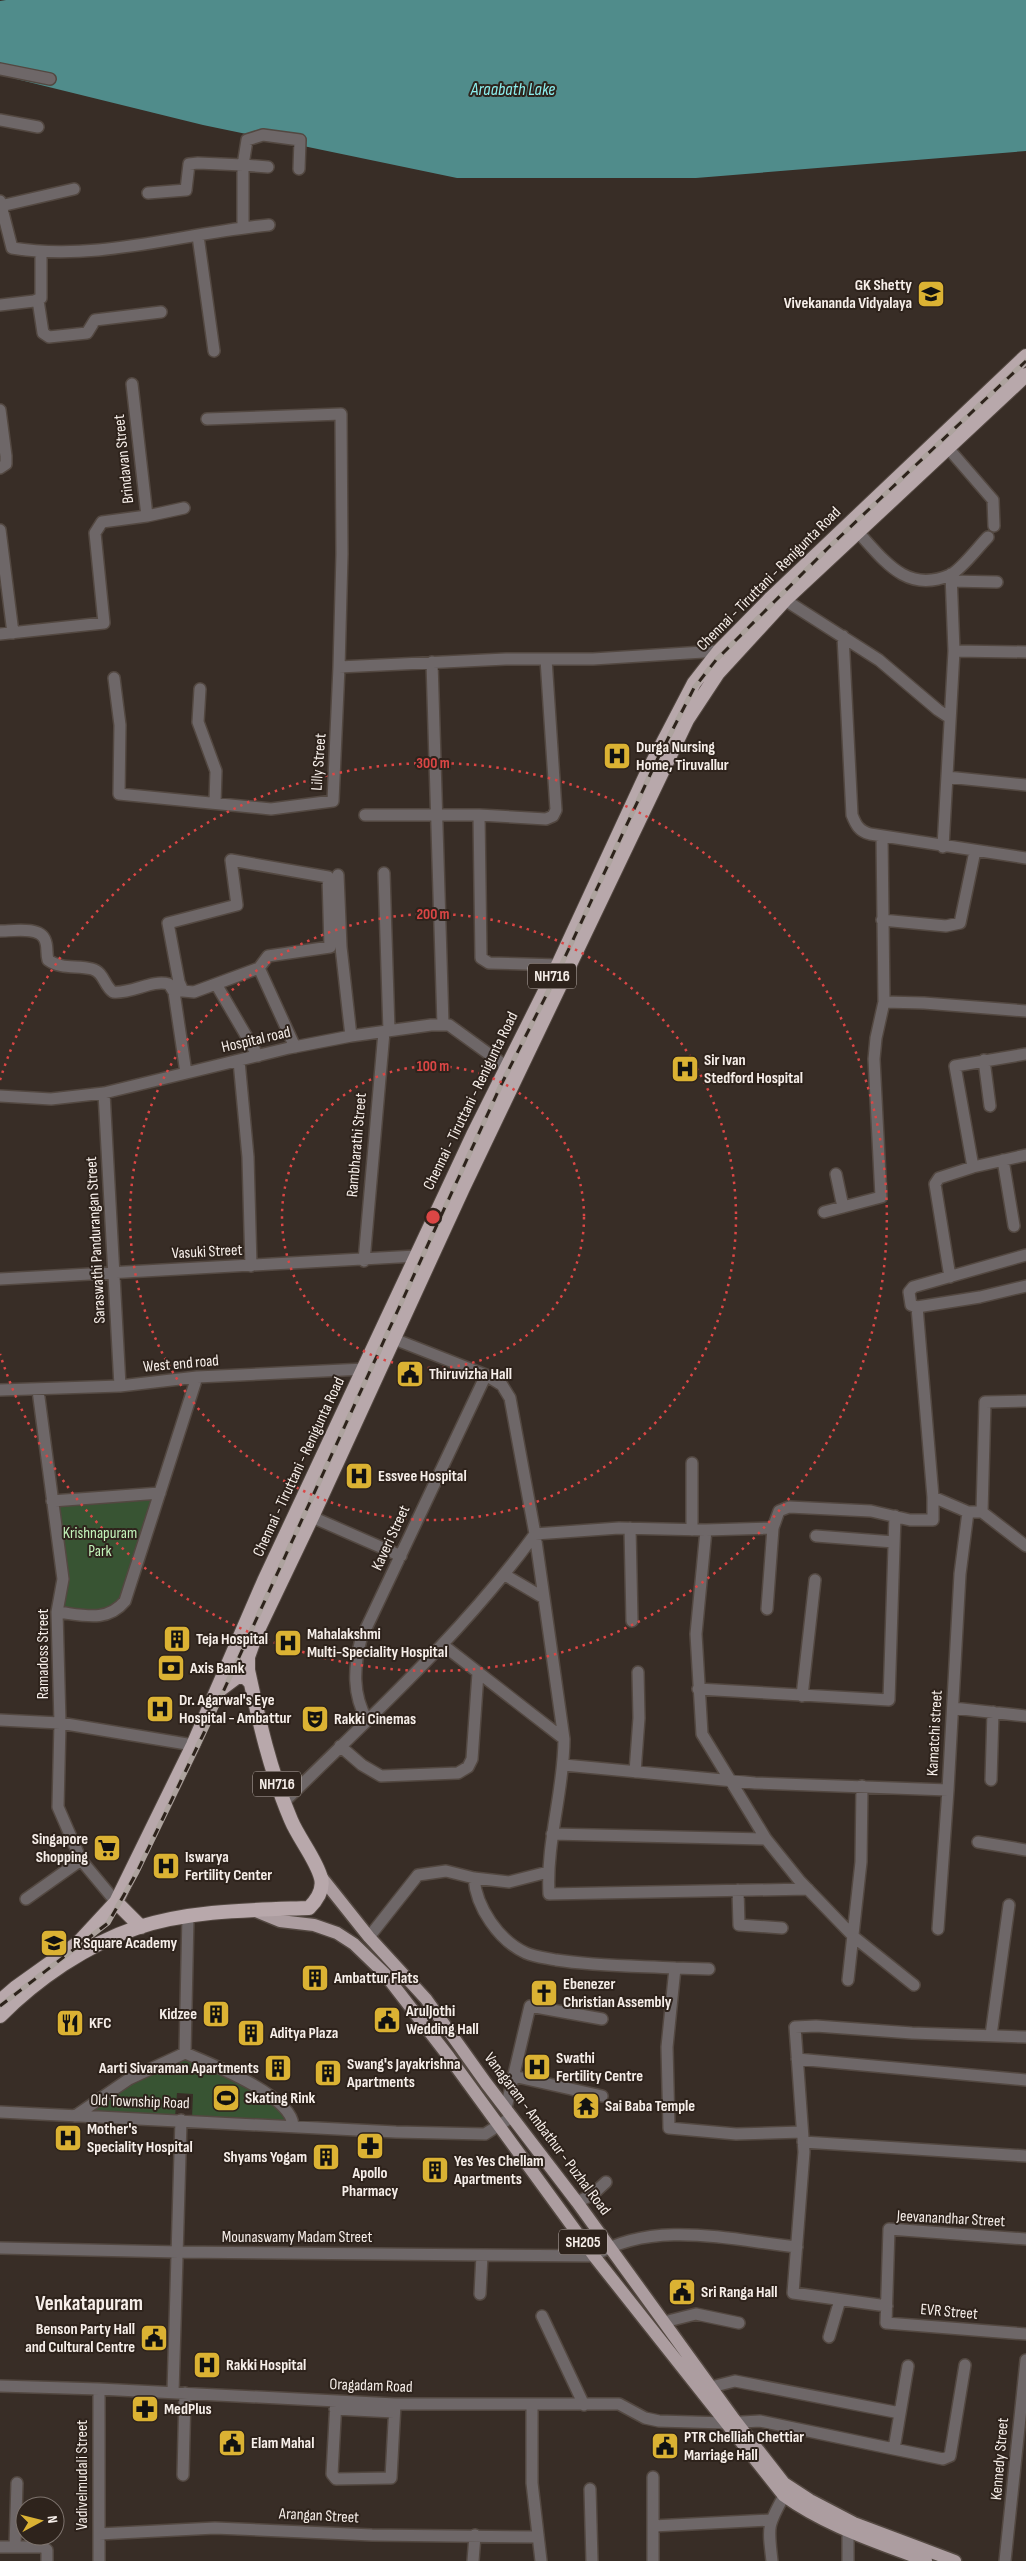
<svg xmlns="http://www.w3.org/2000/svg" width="1026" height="2561" font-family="'Sofia Sans Condensed',sans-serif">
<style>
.green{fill:#385433}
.water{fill:#508c8b}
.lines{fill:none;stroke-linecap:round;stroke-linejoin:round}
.minor-casing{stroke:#534841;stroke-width:14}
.primary-casing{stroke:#534841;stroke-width:15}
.trunk-casing{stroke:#534841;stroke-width:16}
.minor{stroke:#6e6768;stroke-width:11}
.primary{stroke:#ac9da0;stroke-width:12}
.trunk{stroke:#b8a8ab;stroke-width:14}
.rail-casing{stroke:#ada39e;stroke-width:5}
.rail{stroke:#2e231c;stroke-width:3;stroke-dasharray:9;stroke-linecap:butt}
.ring{fill:none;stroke:#db4645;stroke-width:2.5;stroke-dasharray:2.5 5}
.labels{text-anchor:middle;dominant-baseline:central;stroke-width:4;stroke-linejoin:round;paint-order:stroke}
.shield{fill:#2e231c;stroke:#bab1ac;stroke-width:1}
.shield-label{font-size:15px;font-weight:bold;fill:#f6eee9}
.poi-label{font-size:16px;font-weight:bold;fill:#f6eee9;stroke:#2e231c;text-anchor:start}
.street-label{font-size:16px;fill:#f6eee9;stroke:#2e231c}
.park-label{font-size:16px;fill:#c2f3b9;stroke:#2e231c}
.water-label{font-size:18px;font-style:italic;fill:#8defee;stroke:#2e231c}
.district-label{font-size:21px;font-weight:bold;fill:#f6eee9;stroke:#2e231c}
.centre{fill:#db4645;stroke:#2e231c;stroke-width:2.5}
.ring-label{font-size:15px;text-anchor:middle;font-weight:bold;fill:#db4645;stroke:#2e231c;stroke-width:4;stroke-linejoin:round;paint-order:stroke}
</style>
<rect width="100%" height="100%" fill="#382d26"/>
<path class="green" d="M155,1496L124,1595C108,1621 87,1612 61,1610L56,1503Z
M182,2058C219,2071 262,2085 288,2117L284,2122L192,2118L193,2094L177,2093L175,2117L89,2114L103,2098Z"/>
<path class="water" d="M6,0H1026V151L696,178H457L203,125L0,75V1Z"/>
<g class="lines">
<g class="minor-casing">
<path id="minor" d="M0,69L50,79
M0,120L38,127
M268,167L243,165L247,140L263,135L300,140L299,169
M148,193L186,190L189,164L198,163L243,165V228
M0,201L12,248C98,262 183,233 269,225
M1,206L74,189
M198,236L214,351
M38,300L43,333L49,337L87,333L95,320L161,312
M0,305L34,301L41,298V253
M0,410L6,456V464L0,468
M207,419L341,414L342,554L339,667L506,659H593L719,651L723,654
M948,448L993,500L994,526
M147,516L184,508
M0,530L13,633
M857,531C884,560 906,594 950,575C961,570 979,546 988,537
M951,581L997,582
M785,600L879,660L938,710L950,718
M0,634L104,623L95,533L102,522L147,516L132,384
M843,636L852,815C856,825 859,831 870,834L1026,858
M954,651L1026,652
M432,662L443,1025
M114,678L120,725L119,794L271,809L333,801L339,667
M200,689L198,722L216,771L215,803
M947,777L1026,785
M365,815H479L546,819L553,816L556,810L546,659
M479,815L481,958L489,963L558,965
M882,836L884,1002L924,1003L1026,1011
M943,847L954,651L951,574
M231,860L328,877L330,947L268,956L259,968L194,992L183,991L179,982L168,923L237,905Z
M384,873L389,1031
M338,875L341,947L351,1036
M882,920L946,926L960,923L975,851
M0,931C12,931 40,926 45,940C48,946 46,953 48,960C62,970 76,965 92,969C104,972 104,986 113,992C132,994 152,979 169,984L174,992L186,1073
M259,968L295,1047
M216,984L258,1056
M984,1060L990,1106
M239,1061L248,1157L251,1266
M104,1093L120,1386
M0,1096L51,1099L104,1093L289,1048L351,1036L431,1025H449L507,1067
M1003,1160L1014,1226
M973,1167L1026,1155
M836,1174L843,1207
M824,1212L881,1197L874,1059L876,1038L884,1002
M364,1261L384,1032
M950,1277L935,1184L939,1178L973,1167L955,1066L1026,1054
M0,1279L416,1256L422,1258
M917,1307L980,1297L1026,1286
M394,1339L486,1375L502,1385L510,1398L535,1534L564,1739C564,1791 546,1841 549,1894L808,1889
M0,1390L120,1386L197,1377L365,1369L369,1371
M38,1390L63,1579L57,1612L60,1723L58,1807L81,1860L116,1902
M692,1463V1530
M933,1497L917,1307L911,1305L909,1292L913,1287L1026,1255
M52,1501L160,1493
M982,1512L985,1402L1026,1401
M312,1517L401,1556
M630,1528L632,1621
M706,1530L696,1634L702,1734L766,1839L799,1880L854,1937L914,1985
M816,1536L894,1542
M505,1575L544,1598
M767,1609L773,1528
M57,1612C83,1615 107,1623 125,1601L197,1377
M443,1645L564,1739
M698,1689L889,1700L895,1516
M802,1696L815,1580
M953,1708L1026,1716
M0,1720L60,1723L193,1745
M367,1720C352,1694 354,1667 361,1639L486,1375
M340,1746L362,1765L381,1776L458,1773L468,1767L472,1759L478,1673
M564,1765L755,1783L948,1790L960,1574L968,1512
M635,1772L639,1718L638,1672
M991,1780L993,1712
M284,1802C371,1716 463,1633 535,1534L619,1528L706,1530L773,1528L779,1511L789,1507L871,1511L910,1520H933V1497L968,1512H982L1026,1546
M552,1834L766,1839
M978,1842L1026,1850
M474,1878C476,1907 499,1941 526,1953C535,1957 547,1958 556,1960C595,1966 635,1966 675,1968L667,2047L669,2128L736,2134L802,2132
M738,1890L739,1925L782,1928
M26,1899L81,1860
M938,1929L948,1790
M369,1937L418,1875L446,1871L474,1878L509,1882L548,1872
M675,1968L709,1969
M848,1980L861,1862L862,1786
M991,2035L1009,1905
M185,2053L188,1916
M797,2059L1026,2080
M513,2076L602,2096
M506,2108L530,2006L602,2019
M0,2112L396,2132L485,2134L512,2117
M75,2116L129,2079L185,2053C211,2064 291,2095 293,2125
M803,2142L1026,2156
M577,2202L592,2195L606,2182
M1026,2239L889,2229L886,2323L1026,2334
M0,2248L179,2252L594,2256C653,2219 731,2240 797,2247
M480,2294L482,2255
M887,2306L793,2293L804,2152L795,2027L816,2026L912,2033L1026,2037
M542,2316L584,2405
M664,2322L696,2314L739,2323
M829,2337L840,2300
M0,2386L99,2389L395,2404H619L645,2418L659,2421L725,2423L760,2421L894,2449L908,2366
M711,2387L735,2381L900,2413
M99,2389V2561
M173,2392L181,2120
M336,2401L332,2474L336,2479L391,2478L395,2404
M532,2405V2483L541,2561
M335,2409L394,2412
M894,2449L943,2459L950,2456L965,2365
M183,2475L185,2393
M653,2477V2526
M590,2489L592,2561
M99,2534L215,2528L372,2535L538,2537
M0,2547H43L47,2550V2561
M15,2547L17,2483
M473,2561L475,2535
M653,2561V2526L770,2520
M772,2561C768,2527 767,2526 784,2496
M848,2561V2532
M1005,2561L1026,2360"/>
</g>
<g class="primary-casing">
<path id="primary" d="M322,1878L369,1937L426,1999L486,2083L577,2202L734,2419L784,2483L810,2500L854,2523L955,2561
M256,1911L280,1921L314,1925L337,1933L354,1944L384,1973L449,2057L594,2256L784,2496C827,2527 877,2542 926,2561"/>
</g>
<g class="trunk-casing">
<path id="trunk" d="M217,1692L237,1677H245L251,1683
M116,1902L141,1927
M0,2001L15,1988L78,1943L116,1902L193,1745L264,1581L473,1135L558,965L645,777L694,683L719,651L771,598L1026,356
M0,2016C37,1979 86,1945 136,1928C190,1910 252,1910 309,1908C317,1900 324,1890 321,1878C316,1859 299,1839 291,1820C270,1771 259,1721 248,1670V1657L257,1632L312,1517L463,1188L687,720L718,673L785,600L1026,375"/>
</g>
<use href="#minor" class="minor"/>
<use href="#primary" class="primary"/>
<use href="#trunk" class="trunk"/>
<g class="rail-casing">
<path id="rail" d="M0,2006L108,1923L137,1872L212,1716L501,1085L558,972L657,760L694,688L716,660L828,548L1026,361"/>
</g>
<use href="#rail" class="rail"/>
</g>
<g class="ring">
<circle cx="433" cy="1217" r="151"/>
<circle cx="433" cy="1217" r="303"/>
<path d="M0 1080A454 454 0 1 1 0 1354"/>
</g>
<defs>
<g id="school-square" transform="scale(1.4375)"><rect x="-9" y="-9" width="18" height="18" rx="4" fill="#dbb233" stroke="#2e231c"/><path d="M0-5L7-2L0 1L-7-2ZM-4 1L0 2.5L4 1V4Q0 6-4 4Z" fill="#111"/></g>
<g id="hospital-square" transform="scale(1.4375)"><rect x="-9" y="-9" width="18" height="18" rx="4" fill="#dbb233" stroke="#2e231c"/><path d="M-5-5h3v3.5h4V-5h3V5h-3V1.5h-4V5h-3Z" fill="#111"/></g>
<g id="civic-square" transform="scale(1.4375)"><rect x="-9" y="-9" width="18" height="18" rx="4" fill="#dbb233" stroke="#2e231c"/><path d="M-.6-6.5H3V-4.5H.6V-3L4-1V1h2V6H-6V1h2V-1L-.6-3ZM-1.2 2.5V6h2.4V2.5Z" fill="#111"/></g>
<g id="building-square" transform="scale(1.4375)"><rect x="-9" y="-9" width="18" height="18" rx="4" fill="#dbb233" stroke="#2e231c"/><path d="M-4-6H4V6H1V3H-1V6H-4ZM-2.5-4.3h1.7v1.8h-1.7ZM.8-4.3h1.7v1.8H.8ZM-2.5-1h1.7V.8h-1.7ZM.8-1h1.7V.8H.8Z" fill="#111"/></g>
<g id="bank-square" transform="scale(1.4375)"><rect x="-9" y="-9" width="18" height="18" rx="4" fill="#dbb233" stroke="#2e231c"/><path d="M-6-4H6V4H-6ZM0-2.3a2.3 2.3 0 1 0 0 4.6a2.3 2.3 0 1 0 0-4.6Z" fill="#111"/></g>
<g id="theatre-square" transform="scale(1.4375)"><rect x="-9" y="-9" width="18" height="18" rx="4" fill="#dbb233" stroke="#2e231c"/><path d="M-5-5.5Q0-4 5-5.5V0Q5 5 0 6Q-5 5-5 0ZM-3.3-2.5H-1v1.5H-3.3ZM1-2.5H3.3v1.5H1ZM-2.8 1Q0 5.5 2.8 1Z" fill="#111"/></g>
<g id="supermarket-square" transform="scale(1.4375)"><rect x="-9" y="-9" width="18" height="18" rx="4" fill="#dbb233" stroke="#2e231c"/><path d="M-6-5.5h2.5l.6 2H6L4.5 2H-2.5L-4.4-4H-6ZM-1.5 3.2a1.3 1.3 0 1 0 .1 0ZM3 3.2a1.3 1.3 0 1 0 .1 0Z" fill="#111"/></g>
<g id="university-square" transform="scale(1.4375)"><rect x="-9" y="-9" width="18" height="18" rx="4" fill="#dbb233" stroke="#2e231c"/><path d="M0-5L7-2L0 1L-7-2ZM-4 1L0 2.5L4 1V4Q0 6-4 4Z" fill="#111"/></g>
<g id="church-square" transform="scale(1.4375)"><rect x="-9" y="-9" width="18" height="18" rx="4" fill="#dbb233" stroke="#2e231c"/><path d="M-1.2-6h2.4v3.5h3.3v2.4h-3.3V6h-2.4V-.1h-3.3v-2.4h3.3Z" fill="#111"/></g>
<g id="restaurant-square" transform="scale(1.4375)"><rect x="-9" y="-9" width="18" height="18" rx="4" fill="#dbb233" stroke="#2e231c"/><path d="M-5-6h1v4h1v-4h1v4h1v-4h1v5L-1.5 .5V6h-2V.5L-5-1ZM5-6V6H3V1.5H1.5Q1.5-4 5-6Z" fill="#111"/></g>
<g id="stadium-square" transform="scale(1.4375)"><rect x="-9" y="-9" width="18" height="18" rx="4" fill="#dbb233" stroke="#2e231c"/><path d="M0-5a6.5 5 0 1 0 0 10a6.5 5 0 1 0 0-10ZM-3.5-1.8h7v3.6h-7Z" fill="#111"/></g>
<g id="temple-square" transform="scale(1.4375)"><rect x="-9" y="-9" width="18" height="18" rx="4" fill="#dbb233" stroke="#2e231c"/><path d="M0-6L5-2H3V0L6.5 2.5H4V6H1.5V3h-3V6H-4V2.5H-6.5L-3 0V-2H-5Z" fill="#111"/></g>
<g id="pharmacy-square" transform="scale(1.4375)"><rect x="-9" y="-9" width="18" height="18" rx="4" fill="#dbb233" stroke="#2e231c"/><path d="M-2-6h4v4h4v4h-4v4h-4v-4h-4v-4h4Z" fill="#111"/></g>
</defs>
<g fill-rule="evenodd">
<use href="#school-square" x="931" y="294"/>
<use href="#hospital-square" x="617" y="756"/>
<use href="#hospital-square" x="685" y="1069"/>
<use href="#civic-square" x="410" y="1374"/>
<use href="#hospital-square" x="359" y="1476"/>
<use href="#building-square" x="177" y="1639"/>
<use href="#hospital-square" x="288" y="1643"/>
<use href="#bank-square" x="171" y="1668"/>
<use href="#hospital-square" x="160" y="1709"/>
<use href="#theatre-square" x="315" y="1719"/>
<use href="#supermarket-square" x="107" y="1848"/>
<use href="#hospital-square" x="166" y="1866"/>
<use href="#university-square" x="54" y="1943"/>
<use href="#building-square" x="315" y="1978"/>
<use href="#church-square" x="544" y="1993"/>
<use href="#building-square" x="216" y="2014"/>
<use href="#civic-square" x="387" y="2020"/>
<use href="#restaurant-square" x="70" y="2023"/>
<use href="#building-square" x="251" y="2033"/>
<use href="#hospital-square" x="537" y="2067"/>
<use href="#building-square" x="278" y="2068"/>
<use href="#building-square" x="328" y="2073"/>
<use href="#stadium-square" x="226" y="2098"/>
<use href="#temple-square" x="586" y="2106"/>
<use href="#hospital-square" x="68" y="2138"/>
<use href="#pharmacy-square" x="370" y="2146"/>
<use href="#building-square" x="326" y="2157"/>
<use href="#building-square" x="435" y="2170"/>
<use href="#civic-square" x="682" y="2292"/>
<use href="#civic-square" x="154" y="2338"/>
<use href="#hospital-square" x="207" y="2365"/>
<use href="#pharmacy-square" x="145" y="2409"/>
<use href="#civic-square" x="232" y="2443"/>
<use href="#civic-square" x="665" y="2446"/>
</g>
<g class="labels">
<g class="shield">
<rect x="528" y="963.5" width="48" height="25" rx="4"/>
<rect x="253" y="1771.5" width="48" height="25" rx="4"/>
<rect x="559" y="2229.5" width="48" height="25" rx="4"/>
</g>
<g class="shield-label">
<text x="552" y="976">NH716</text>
<text x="277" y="1784">NH716</text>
<text x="583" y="2242">SH205</text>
</g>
<g class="poi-label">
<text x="912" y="285" text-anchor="end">GK Shetty<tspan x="912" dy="18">Vivekananda Vidyalaya</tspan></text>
<text x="636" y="747">Durga Nursing<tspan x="636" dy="18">Home, Tiruvallur</tspan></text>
<text x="704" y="1060">Sir Ivan<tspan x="704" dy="18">Stedford Hospital</tspan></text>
<text x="429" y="1374">Thiruvizha Hall</text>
<text x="378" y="1476">Essvee Hospital</text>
<text x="307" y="1634">Mahalakshmi<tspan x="307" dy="18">Multi-Speciality Hospital</tspan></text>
<text x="196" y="1639">Teja Hospital</text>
<text x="190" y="1668">Axis Bank</text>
<text x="179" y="1700">Dr. Agarwal's Eye<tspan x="179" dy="18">Hospital - Ambattur</tspan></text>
<text x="334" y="1719">Rakki Cinemas</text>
<text x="88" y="1839" text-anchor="end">Singapore<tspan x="88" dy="18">Shopping</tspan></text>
<text x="185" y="1857">Iswarya<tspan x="185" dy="18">Fertility Center</tspan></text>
<text x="73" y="1943">R Square Academy</text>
<text x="334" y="1978">Ambattur Flats</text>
<text x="563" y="1984">Ebenezer<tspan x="563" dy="18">Christian Assembly</tspan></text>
<text x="406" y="2011">ArulJothi<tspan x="406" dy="18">Wedding Hall</tspan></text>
<text x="197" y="2014" text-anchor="end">Kidzee</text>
<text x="89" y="2023">KFC</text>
<text x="270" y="2033">Aditya Plaza</text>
<text x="556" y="2058">Swathi<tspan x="556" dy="18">Fertility Centre</tspan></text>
<text x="347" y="2064">Swang's Jayakrishna<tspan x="347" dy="18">Apartments</tspan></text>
<text x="259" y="2068" text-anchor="end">Aarti Sivaraman Apartments</text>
<text x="245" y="2098">Skating Rink</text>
<text x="605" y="2106">Sai Baba Temple</text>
<text x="87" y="2129">Mother's<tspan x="87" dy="18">Speciality Hospital</tspan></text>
<text x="307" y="2157" text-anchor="end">Shyams Yogam</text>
<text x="454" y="2161">Yes Yes Chellam<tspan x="454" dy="18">Apartments</tspan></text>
<text x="370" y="2173" text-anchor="middle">Apollo<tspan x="370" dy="18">Pharmacy</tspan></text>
<text x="701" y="2292">Sri Ranga Hall</text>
<text x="135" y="2329" text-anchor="end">Benson Party Hall<tspan x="135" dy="18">and Cultural Centre</tspan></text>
<text x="226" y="2365">Rakki Hospital</text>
<text x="164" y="2409">MedPlus</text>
<text x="684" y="2437">PTR Chelliah Chettiar<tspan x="684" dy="18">Marriage Hall</tspan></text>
<text x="251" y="2443">Elam Mahal</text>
</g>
<g class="street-label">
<text transform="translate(124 459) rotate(-96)">Brindavan Street</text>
<text transform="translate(769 579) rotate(-45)">Chennai - Tiruttani - Renigunta Road</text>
<text transform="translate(319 762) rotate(-86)">Lilly Street</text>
<text transform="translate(256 1040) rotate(-13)">Hospital road</text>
<text transform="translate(471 1101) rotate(-64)">Chennai - Tiruttani - Renigunta Road</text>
<text transform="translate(357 1145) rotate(-85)">Rambharathi Street</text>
<text transform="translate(96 1240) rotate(-93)">Saraswathi Pandurangan Street</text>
<text transform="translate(207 1252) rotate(-3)">Vasuki Street</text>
<text transform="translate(181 1364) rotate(-5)">West end road</text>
<text transform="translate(299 1467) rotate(-65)">Chennai - Tiruttani - Renigunta Road</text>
<text transform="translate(391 1538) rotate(-65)">Kaveri Street</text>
<text transform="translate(43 1654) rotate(-90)">Ramadoss Street</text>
<text transform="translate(935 1733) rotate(-87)">Kamatchi street</text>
<text transform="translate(140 2102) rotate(2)">Old Township Road</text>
<text transform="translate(547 2134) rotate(53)">Vanagaram - Ambathur - Puzhal Road</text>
<text transform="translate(951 2219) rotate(3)">Jeevanandhar Street</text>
<text x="297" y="2237">Mounaswamy Madam Street</text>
<text transform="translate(949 2312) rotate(5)">EVR Street</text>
<text transform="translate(371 2386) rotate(2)">Oragadam Road</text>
<text transform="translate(1000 2459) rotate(-85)">Kennedy Street</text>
<text transform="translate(82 2475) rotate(-90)">Vadivelmudali Street</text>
<text transform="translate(319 2516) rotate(3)">Arangan Street</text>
</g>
<g class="park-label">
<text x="100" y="1533">Krishnapuram<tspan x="100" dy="18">Park</tspan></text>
</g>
<g class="water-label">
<text x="513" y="89">Araabath Lake</text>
</g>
<g class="district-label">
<text x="89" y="2303">Venkatapuram</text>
</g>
</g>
<circle cx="433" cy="1217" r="8" class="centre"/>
<g class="ring-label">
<text x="433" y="768">300 m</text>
<text x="433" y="919">200 m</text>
<text x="433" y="1071">100 m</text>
</g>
<g transform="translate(40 2521) rotate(83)"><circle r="24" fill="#2e231c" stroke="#7e746e"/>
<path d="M0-4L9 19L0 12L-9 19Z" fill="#dbb233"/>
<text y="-8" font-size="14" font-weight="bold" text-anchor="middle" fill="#f6eee9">N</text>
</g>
</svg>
